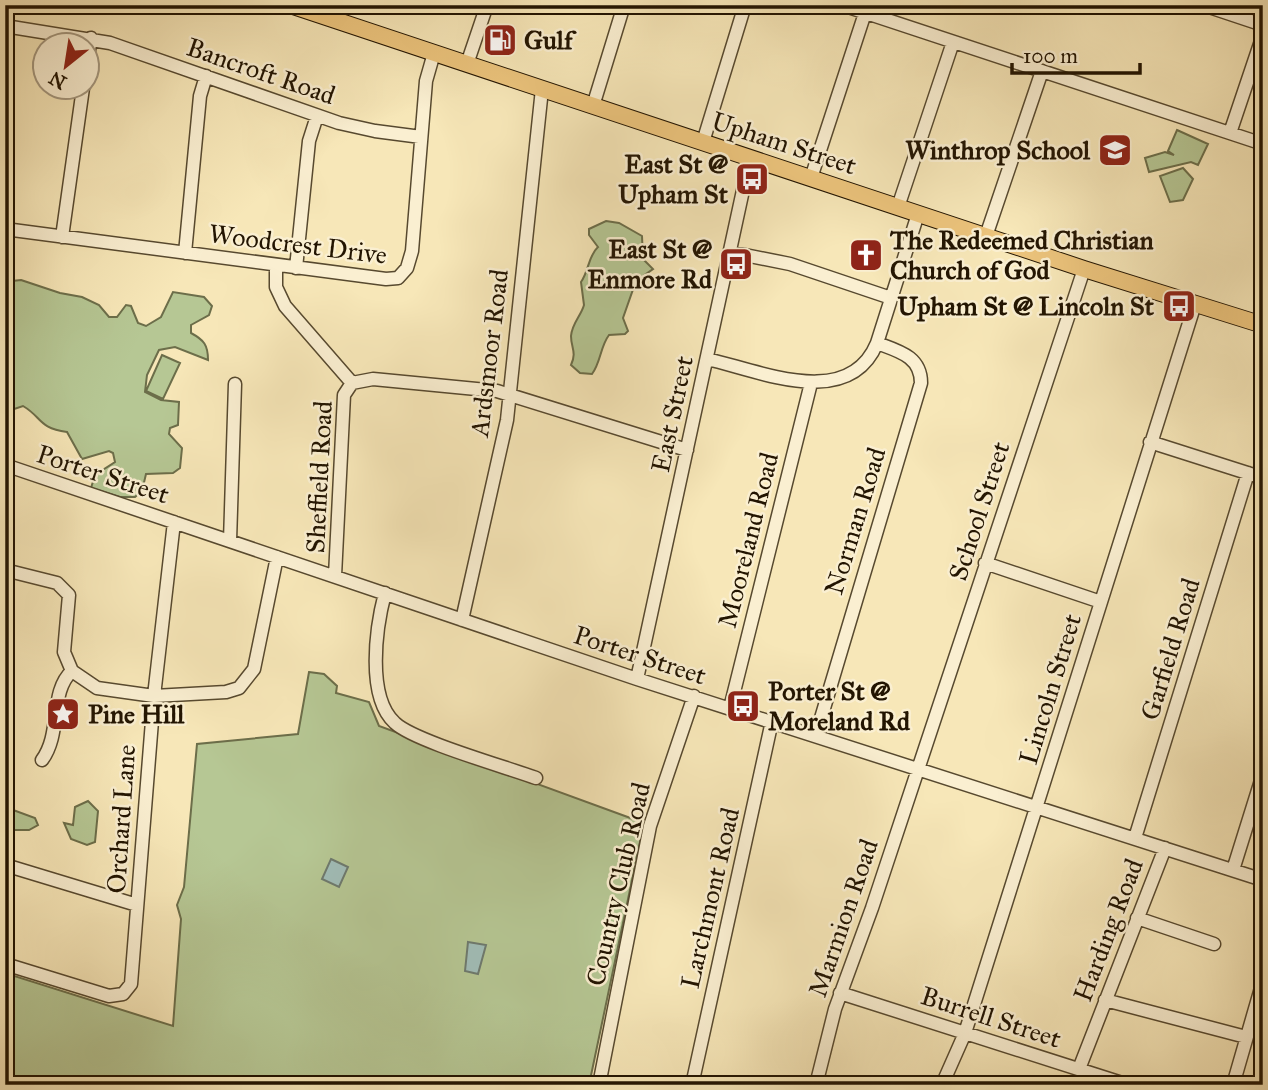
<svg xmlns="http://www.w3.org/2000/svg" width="1268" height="1090" font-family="'IM FELL Great Primer',serif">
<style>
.green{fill:#b6c794;stroke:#6c6e4a;stroke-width:2}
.water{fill:#a1beb9;stroke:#6e7a6f;stroke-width:2}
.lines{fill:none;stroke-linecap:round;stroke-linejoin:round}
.minor-casing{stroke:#57492f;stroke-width:15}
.major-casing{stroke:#221401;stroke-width:18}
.minor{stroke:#faefd1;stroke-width:12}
.major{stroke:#ecc47c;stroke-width:16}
.labels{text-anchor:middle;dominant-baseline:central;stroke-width:5;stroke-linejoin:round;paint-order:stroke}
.poi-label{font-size:26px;font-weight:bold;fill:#221401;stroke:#faefd1;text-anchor:start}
.street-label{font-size:26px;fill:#221401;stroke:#faefd1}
</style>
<rect width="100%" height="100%" fill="#f7e7b8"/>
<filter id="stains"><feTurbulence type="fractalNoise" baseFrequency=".00286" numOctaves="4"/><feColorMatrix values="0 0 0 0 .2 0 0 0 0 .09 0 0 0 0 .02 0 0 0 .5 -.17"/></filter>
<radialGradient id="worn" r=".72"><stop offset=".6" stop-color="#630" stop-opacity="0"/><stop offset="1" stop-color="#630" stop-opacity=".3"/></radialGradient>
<path class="green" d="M1177,130L1208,144L1198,165L1191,162L1149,172L1145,158L1165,152L1174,155L1168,151Z
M1183,168L1193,179L1183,200L1170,202L1160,176Z
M606,221L619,223L642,236L643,259L653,269L636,281L623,318L628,331L625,334L609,335C600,347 601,362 592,374L580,373L571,365C577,352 571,348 571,336C572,323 581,316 584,305L581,282C589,271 588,256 598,247L589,235V229Z
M21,280L60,293L82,297L99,305L109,317H117L126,305L131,306L138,323L146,326L161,317L173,292L204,297L212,306L209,315L191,325V333C204,340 208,345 208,360L175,347L159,350L147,375L145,392L161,400L179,402L178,425L170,428L169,434L182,448L180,468L173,473L146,474L142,491L135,497H120L91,488L95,475L115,462L113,453L109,451L82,459L67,432C38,428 42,417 23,406L5,412V338L9,325L6,313L12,281Z
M162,355L180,363L163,399L146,391Z
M309,672L324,674L337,686L336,693L369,702L379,726L644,823L589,1085H5V973L173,1026L181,919L177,905L184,887L197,744L298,734Z
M88,801L98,811L95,842L87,845L71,839L64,823L73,825L75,807Z
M5,807L35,818L38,825L29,830H8Z"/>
<path class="water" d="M331,859L348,867L339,887L322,879Z
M468,942L486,945L478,974L465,971Z"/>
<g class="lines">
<g class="minor-casing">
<path id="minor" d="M842,5L1263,144
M1203,5L1263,25
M5,26L110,43L339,123L375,131L421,137
M88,56L91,38
M467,64L487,5
M593,106L624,5
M1230,133L1263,35
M703,142L745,5
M811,178L865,13
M898,207L953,42
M5,229L386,279L398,278L407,268L412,251L426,81L434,53
M986,236L1042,71
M62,237L83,88
M730,252L790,264L891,298
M185,253L200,96L206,76
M276,265V287L285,306L352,383L344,395L335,576
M296,268L309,141L317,116
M707,359C760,371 849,411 877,343L918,214
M352,383L373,379L497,391L687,450
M1150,442L1263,478
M5,465L637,679L1263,880
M230,541L235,384
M985,563L1101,602
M5,570L57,583L69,595L64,652L72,671C49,692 62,733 42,760
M385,593C376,627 366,697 395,723C414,741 506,767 536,778
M462,620L507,420L542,89
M72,671L97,688L154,696L226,692L239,688L254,669L277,557
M637,679L750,158
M730,708L811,383
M816,735L921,383C921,356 898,351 877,343
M1135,838L1248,473
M5,865L137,905
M1233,870L1263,774
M1137,918L1214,944
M5,964L109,996L123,994L131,984L154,696L174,522
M840,993L1128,1085
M1105,1000L1246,1037
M1079,1069L1165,848
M599,1085L650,826L694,696
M692,1085L772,721
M816,1085L835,1009L872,908L1084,269
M942,1085L965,1033L1195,304
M1233,1085L1263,981"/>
</g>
<g class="major-casing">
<path id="major" d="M290,5L1084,269L1263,325"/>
</g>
<use href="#minor" class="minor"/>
<use href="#major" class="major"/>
</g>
<defs>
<g id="fuel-square" transform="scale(1.75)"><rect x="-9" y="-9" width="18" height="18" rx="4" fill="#8f2418" stroke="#faefd1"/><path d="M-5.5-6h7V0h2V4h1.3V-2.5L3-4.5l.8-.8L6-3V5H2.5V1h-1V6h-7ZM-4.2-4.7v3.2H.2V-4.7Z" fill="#fff"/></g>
<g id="school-square" transform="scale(1.75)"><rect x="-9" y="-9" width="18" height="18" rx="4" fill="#8f2418" stroke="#faefd1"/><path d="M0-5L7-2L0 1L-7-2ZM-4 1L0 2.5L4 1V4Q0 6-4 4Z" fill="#fff"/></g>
<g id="bus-square" transform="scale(1.75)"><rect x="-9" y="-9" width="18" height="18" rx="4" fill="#8f2418" stroke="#faefd1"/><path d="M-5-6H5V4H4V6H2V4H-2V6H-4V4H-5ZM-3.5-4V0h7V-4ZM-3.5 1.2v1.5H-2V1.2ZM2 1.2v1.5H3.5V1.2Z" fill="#fff"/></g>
<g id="church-square" transform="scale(1.75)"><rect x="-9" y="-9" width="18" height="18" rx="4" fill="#8f2418" stroke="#faefd1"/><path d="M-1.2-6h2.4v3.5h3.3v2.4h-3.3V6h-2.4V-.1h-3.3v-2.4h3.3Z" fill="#fff"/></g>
<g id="sight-square" transform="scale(1.75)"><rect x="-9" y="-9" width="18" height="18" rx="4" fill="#8f2418" stroke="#faefd1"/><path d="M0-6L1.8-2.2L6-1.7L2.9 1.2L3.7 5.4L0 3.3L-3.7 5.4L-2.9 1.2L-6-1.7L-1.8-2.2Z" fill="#fff"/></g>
</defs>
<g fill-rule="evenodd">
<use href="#fuel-square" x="500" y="40"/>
<use href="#school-square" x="1115" y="150"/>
<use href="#bus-square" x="752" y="179"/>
<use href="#church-square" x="866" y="255"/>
<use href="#bus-square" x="736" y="264"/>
<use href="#bus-square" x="1179" y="306"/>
<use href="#bus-square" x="743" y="706"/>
<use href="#sight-square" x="63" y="714"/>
</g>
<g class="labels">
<g class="poi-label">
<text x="524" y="40">Gulf</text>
<text x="1090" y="150" text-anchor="end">Winthrop School</text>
<text x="728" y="164" text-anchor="end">East St @<tspan x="728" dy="30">Upham St</tspan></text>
<text x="890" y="240">The Redeemed Christian<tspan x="890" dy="30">Church of God</tspan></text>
<text x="712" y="249" text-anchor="end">East St @<tspan x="712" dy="30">Enmore Rd</tspan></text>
<text x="1154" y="306" text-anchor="end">Upham St @ Lincoln St</text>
<text x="768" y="691">Porter St @<tspan x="768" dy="30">Moreland Rd</tspan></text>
<text x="88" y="714">Pine Hill</text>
</g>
<g class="street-label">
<text transform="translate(261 71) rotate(19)">Bancroft Road</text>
<text transform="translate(784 143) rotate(18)">Upham Street</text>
<text transform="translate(298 244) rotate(7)">Woodcrest Drive</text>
<text transform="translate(489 353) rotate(-83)">Ardsmoor Road</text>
<text transform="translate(672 414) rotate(-78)">East Street</text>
<text transform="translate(103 474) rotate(18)">Porter Street</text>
<text transform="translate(319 477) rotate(-87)">Sheffield Road</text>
<text transform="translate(979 511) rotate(-72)">School Street</text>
<text transform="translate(855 521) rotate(-73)">Norman Road</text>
<text transform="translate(748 540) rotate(-76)">Mooreland Road</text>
<text transform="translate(1170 649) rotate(-73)">Garfield Road</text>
<text transform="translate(640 655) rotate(18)">Porter Street</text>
<text transform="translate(1050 689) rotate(-73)">Lincoln Street</text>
<text transform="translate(121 819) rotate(-86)">Orchard Lane</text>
<text transform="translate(618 884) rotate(-77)">Country Club Road</text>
<text transform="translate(710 898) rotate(-77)">Larchmont Road</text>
<text transform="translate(843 918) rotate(-71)">Marmion Road</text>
<text transform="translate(1108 930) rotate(-69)">Harding Road</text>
<text transform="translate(991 1017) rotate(18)">Burrell Street</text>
</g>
</g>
<rect width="1268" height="1090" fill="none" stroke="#f7e7b8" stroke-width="28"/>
<rect x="7" y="7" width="1254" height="1076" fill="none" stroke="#221401" stroke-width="3.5"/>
<rect x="14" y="14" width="1240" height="1062" fill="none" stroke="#221401" stroke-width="2"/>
<g transform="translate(66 66) rotate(210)"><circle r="33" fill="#faefd1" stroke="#a4977e" stroke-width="2"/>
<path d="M0-5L12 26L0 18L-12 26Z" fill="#8f2418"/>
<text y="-10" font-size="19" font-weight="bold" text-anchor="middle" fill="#221401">N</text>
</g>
<path d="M1012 63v10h128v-10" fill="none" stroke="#221401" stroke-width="3.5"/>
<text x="1023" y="63" font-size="21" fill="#221401" stroke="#faefd1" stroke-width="5" paint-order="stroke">100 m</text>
<rect width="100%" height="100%" filter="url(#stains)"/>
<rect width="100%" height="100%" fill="url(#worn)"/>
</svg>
